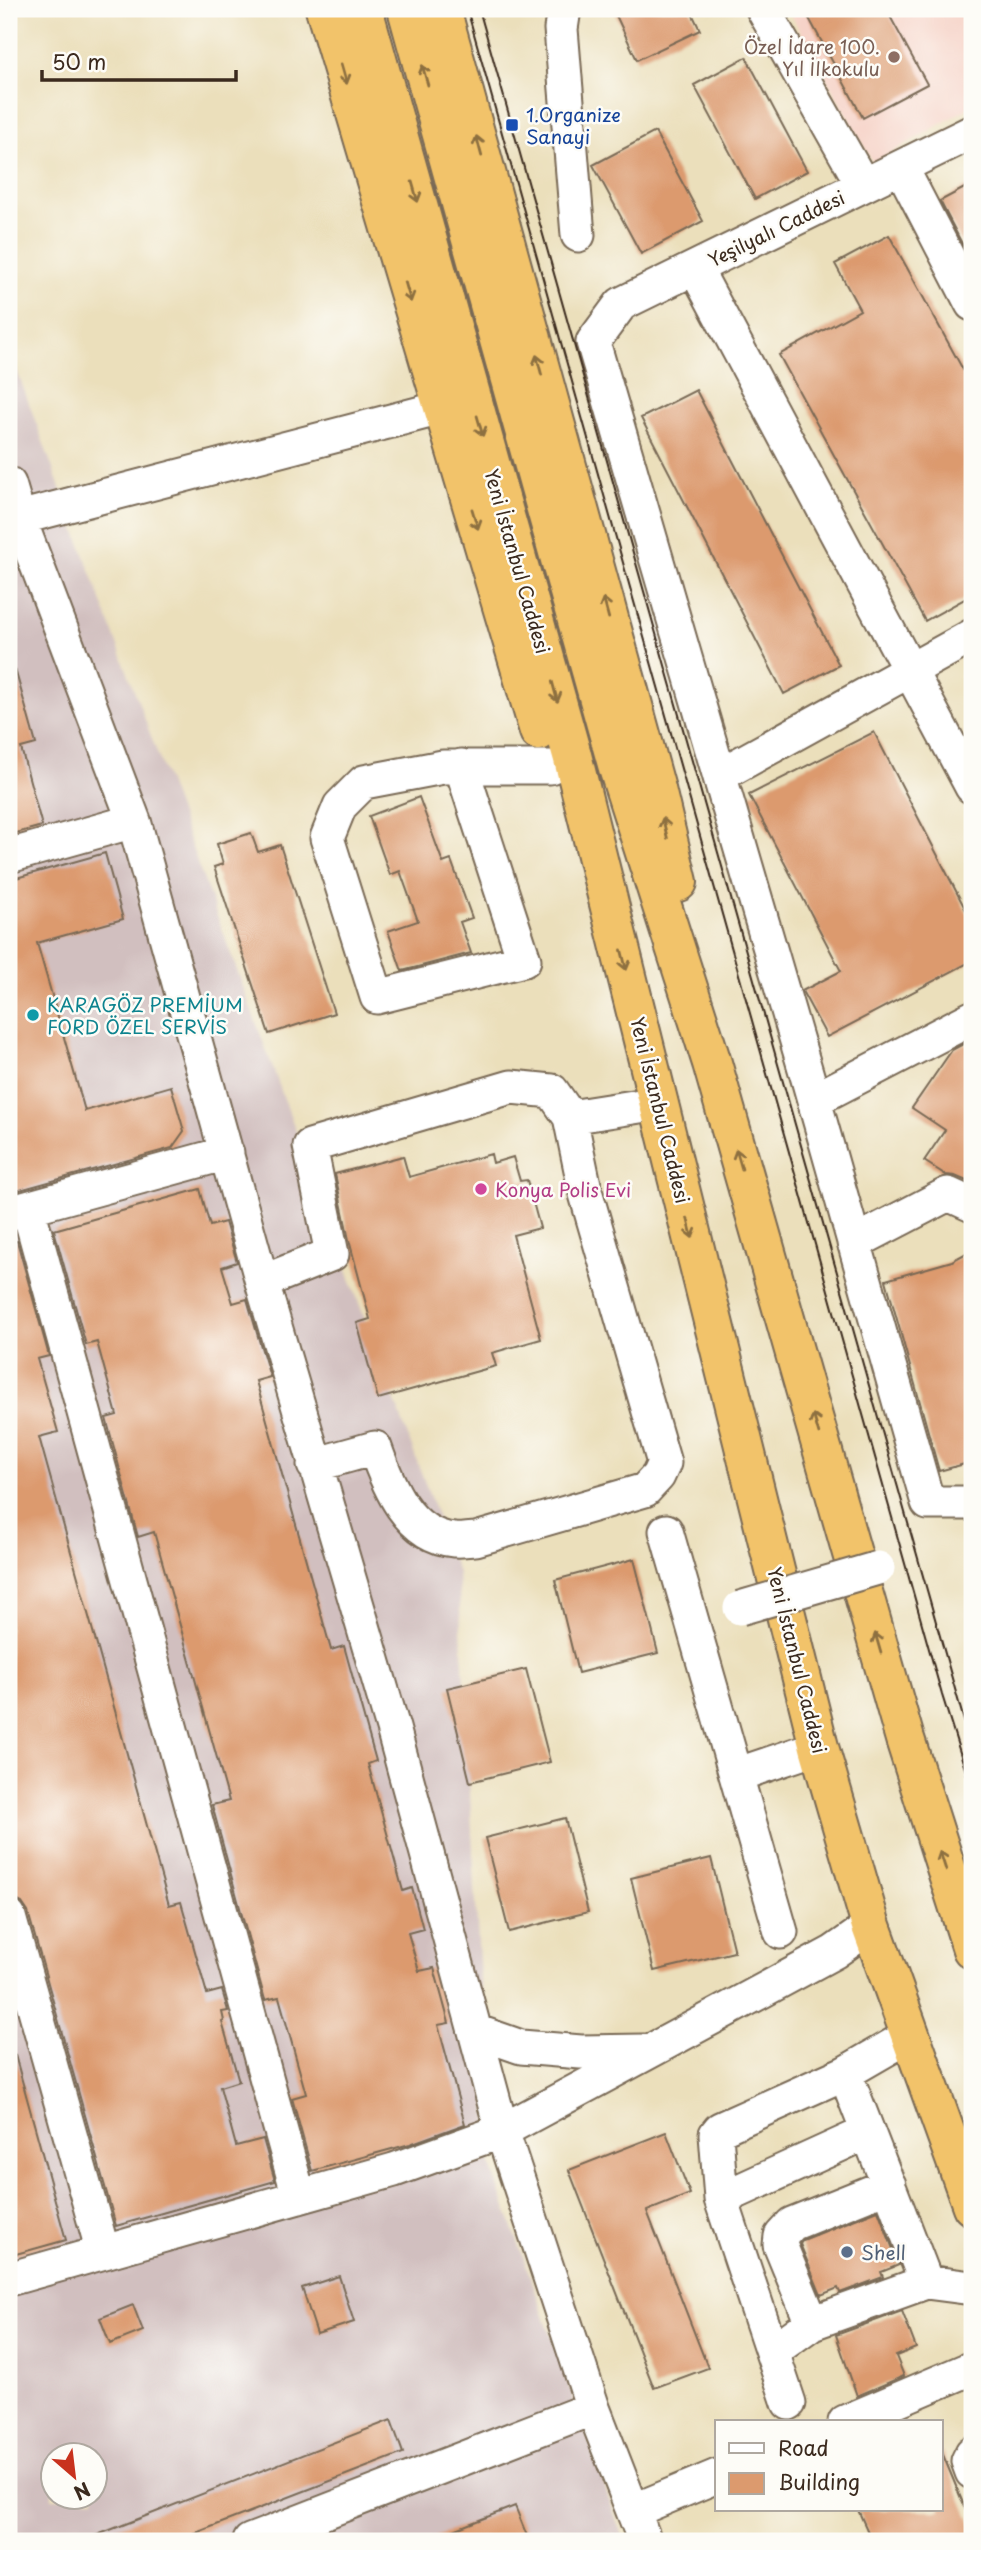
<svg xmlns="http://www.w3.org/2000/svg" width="981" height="2550" font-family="'Playpen Sans',sans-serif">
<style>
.built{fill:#f6d1c6}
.industrial{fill:#d1bfbf;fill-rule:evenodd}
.building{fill:#dc9a6e}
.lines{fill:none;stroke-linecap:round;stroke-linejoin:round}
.minor-casing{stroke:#796955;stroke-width:37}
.highway-casing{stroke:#796955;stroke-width:42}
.minor{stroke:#fff;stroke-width:33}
.highway{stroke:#f2c36a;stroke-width:38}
.tram{stroke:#3b2a1e;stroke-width:2}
.minor-bridge-casing{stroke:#796955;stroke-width:37;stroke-linecap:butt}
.minor-bridge{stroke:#fff;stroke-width:33}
.oneway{stroke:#8d6f40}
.education-dot{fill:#8d6e63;stroke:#fdfcf7;stroke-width:2.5}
.transit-dot{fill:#1a4fb4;stroke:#fdfcf7;stroke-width:2.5}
.culture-dot{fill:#0f9aa8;stroke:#fdfcf7;stroke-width:2.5}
.hotel-dot{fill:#d1479c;stroke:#fdfcf7;stroke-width:2.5}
.service-dot{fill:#5c6f8a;stroke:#fdfcf7;stroke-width:2.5}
.labels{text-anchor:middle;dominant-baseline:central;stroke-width:5;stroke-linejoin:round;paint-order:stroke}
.education-label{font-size:19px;fill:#785e54;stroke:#fdfcf7;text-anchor:end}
.transit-label{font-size:19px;fill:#164399;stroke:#fdfcf7;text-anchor:start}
.street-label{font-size:19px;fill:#3b2a1e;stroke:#fdfcf7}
.culture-label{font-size:19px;fill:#0d838f;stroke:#fdfcf7;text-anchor:start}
.hotel-label{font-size:19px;fill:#b23c85;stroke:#fdfcf7;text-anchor:start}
.service-label{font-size:19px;fill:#4e5e75;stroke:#fdfcf7;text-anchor:start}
</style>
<rect width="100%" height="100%" fill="#fdfcf7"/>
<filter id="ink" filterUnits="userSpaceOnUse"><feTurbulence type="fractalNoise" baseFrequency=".0143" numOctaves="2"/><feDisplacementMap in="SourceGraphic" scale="14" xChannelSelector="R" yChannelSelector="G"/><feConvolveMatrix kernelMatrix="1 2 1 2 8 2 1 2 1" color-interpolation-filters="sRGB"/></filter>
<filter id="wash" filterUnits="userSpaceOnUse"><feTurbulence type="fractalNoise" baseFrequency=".00686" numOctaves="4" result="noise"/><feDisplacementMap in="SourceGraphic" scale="28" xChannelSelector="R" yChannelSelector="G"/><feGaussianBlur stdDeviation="1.57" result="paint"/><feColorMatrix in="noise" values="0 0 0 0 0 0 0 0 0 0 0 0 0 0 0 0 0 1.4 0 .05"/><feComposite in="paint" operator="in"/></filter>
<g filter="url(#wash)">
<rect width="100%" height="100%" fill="#ebdfbb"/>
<path class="built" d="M788,9H972V106L873,163Z"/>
<path class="industrial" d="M9,349L458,1573L490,2163L624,2541H9ZM52,2456H94V2498H52Z"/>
<g id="blocks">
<path class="building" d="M613,9H690L700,30L637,60Z
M804,9H886L927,84L863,118Z
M746,57L807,171L755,199L694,85Z
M655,132L703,221L641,254L593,165Z
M972,184V263L940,201Z
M889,235L972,386V595L925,621L779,355L860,310L835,264Z
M696,390L839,665L784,694L641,418Z
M9,669H15L36,744L21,748L42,826L9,835Z
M874,732L972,922V961L827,1037L802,991L841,971L749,795Z
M419,797L443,863L451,860L472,918L460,922L471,953L402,971L388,931L418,921L400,871L390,875L369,816Z
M251,833L258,852L280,845L334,1013L269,1034L214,867L223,864L217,844Z
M105,853L123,919L37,943L85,1111L171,1086L184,1131L172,1148L9,1193V880Z
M965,1043L972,1048V1177L969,1182L955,1176L946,1175L924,1161L945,1130L912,1108L952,1050Z
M491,1154L493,1163L513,1157L520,1181L527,1180L540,1228L513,1235L541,1339L492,1353L496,1366L378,1399L357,1323L370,1319L349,1240L335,1174L403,1156L409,1177Z
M200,1189L210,1226L225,1222L237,1262L222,1267L233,1303L247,1299L261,1347L270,1377L256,1381L331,1650L344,1646L376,1761L368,1764L403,1891L412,1888L423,1929L408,1933L419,1971L434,1968L449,2023L438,2025L465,2124L410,2144L312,2171L292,2098L306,2094L279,1997L265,2000L212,1805L229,1801L154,1532L138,1537L106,1418L117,1415L97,1342L86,1345L54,1230Z
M17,1241L49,1356L37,1359L58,1432L39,1437L169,1905L181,1902L207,1994L222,1990L228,2011L222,2012L224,2021L222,2022L239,2081L220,2087L236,2146L263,2139L275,2181L116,2226L28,1912L22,1903L12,1898L9,1885V1243Z
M972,1250V1462L939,1471L886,1280L952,1261Z
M634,1559L658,1653L578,1673L555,1580Z
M526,1669L550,1762L470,1782L447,1688Z
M565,1818L588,1912L509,1932L485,1838Z
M711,1858L734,1952L654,1971L631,1878Z
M15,2055L66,2240L9,2256V2056Z
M666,2132L690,2194L647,2211L708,2368L654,2388L569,2170Z
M878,2210L899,2265L881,2272L883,2277L840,2293L838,2288L821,2295L800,2244L803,2240Z
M339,2276L354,2322L317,2334L302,2288Z
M133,2305L143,2331L110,2344L100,2318Z
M902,2311L916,2348L896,2356L904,2376L857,2396L836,2335Z
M391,2420L403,2453L175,2541H82Z
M941,2450L972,2525V2541H872L858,2510H941Z
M515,2506L529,2541H428V2540Z"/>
</g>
</g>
<g filter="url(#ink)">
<use href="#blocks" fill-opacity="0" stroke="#796955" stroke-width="2"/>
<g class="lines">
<g class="minor-casing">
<path id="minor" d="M564,9L561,29L578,235
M763,9L863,185
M972,132L621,304L593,342L808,1079L928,1503H969L972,1501
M901,167L972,304
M695,268L972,787
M9,484L19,518L134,821L262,1282L393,1728L502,2131L593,2408L633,2511
M19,518L441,408
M461,766L524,960L377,997L327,838L340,806L364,782L443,767H550
M720,775L972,636
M9,856L134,821
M814,1100L972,1018
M28,1208L299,2197
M9,1213L227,1153
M854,1243L948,1194L972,1205
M262,1282L332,1254L310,1146L511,1087L552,1091L570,1117L659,1103
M314,1465L375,1448C388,1485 408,1536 454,1540C461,1541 469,1539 476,1539L645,1490L658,1476L664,1463L586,1194L570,1117
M666,1531L781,1932
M736,1775L819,1747
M9,1917L103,2252
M475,2031L521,2047L581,2052L644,2051
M845,2073L926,2282L972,2288
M721,2199L868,2132
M9,2279L394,2170L502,2131L834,1952L871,1926
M812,2323L926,2282
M773,2351L812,2323L780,2245L781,2236L792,2224L889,2185
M789,2403L721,2199L716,2134L720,2129L845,2073L909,2036
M845,2422L972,2368
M972,2453L968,2461L972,2472
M250,2541L593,2408
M645,2541L633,2511L717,2476"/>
</g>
<g class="highway-casing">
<path id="highway" d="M325,9L539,731
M363,9L572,755L819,1747L871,1926L972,2206
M407,9L618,768L712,1063L905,1739L972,1949
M441,9L656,789L678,882"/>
</g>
<use href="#minor" class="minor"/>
<use href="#highway" class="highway"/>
<path class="tram" d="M467,9L942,1695L972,1791
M479,9L972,1749"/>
<g class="minor-bridge-casing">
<path id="minor-bridge" d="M740,1608L878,1568"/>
</g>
<use href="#minor-bridge" class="minor-bridge"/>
</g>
<defs><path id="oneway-shaft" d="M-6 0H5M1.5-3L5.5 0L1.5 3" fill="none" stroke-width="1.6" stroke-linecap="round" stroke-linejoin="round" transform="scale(1.75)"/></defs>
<g class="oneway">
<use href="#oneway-shaft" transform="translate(344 74) rotate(74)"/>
<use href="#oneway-shaft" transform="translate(425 75) rotate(-106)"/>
<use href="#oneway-shaft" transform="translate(479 146) rotate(-105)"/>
<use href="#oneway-shaft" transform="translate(415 192) rotate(74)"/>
<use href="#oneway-shaft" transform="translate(408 292) rotate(74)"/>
<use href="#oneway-shaft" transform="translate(539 365) rotate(-105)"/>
<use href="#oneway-shaft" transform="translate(480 426) rotate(74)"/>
<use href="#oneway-shaft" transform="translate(475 519) rotate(73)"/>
<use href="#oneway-shaft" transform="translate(606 608) rotate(-105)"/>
<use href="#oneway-shaft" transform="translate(555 692) rotate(75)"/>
<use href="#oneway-shaft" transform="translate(665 828) rotate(-103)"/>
<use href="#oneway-shaft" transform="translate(624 960) rotate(76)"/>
<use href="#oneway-shaft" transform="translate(739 1159) rotate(-106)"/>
<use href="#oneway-shaft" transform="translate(690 1228) rotate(76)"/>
<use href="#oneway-shaft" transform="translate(816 1424) rotate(-106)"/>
<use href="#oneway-shaft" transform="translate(878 1643) rotate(-106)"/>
<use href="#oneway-shaft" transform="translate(943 1861) rotate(-108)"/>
</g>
</g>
<circle class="education-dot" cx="894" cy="57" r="7"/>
<rect class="transit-dot" x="505" y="118" width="14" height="14" rx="3.5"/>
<circle class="culture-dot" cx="33" cy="1015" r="7"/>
<circle class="hotel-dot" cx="481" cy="1189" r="7"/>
<circle class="service-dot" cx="847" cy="2252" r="7"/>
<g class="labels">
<g class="education-label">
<text x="880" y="46">Özel İdare 100.<tspan x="880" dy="22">Yıl İlkokulu</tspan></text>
</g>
<g class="transit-label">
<text x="526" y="114">1.Organize<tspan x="526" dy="22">Sanayi</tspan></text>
</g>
<g class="street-label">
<text transform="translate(776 228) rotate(-26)">Yeşilyalı Caddesi</text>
<text transform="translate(518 561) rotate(74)">Yeni İstanbul Caddesi</text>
<text transform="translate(661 1110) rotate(76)">Yeni İstanbul Caddesi</text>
<text transform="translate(798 1660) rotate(76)">Yeni İstanbul Caddesi</text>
</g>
<g class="culture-label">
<text x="47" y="1004">KARAGÖZ PREMİUM<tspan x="47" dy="22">FORD ÖZEL SERVİS</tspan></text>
</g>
<g class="hotel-label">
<text x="495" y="1189">Konya Polis Evi</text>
</g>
<g class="service-label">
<text x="861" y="2252">Shell</text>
</g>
</g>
<rect width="981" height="2550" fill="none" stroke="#fdfcf7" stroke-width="35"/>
<rect x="715" y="2420" width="228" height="91" fill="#fdfcf7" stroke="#afa8a0" stroke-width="2"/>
<rect x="729" y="2443" width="35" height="10" fill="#ffffff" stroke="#afa8a0" stroke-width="2"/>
<text x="778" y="2456" font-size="21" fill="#3b2a1e">Road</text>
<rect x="729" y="2473" width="35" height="21" fill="#dc9a6e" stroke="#afa8a0" stroke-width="2"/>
<text x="778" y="2490" font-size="21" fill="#3b2a1e">Building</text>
<g transform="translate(74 2476) rotate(152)"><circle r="33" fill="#fdfcf7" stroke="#afa8a0" stroke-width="2"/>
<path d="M0-5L12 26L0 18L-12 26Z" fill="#c8321e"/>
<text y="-10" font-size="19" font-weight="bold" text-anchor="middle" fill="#3b2a1e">N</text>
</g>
<path d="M42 70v10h194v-10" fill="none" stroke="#3b2a1e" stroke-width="3.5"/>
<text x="52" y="70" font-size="21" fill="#3b2a1e" stroke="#fdfcf7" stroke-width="5" paint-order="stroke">50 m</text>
</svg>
